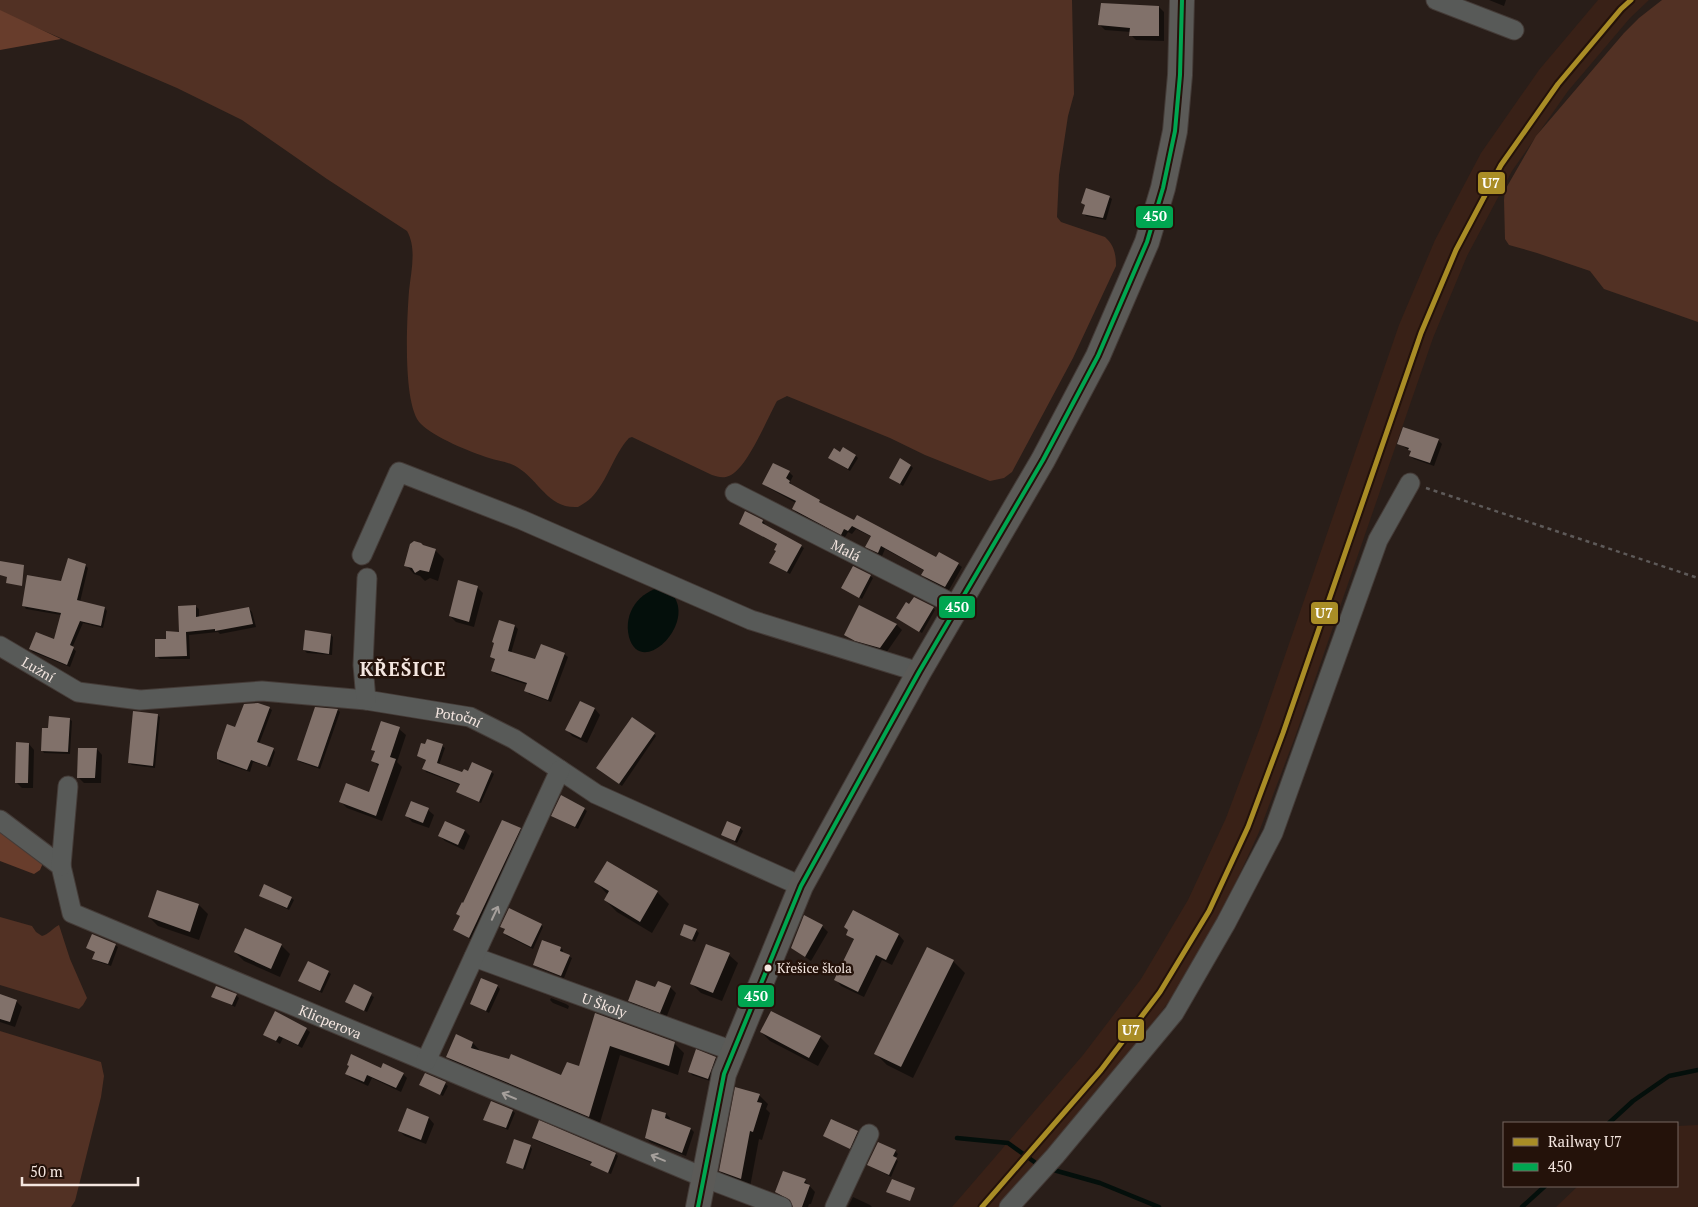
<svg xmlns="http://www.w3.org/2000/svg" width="1698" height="1207" font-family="'PT Serif',serif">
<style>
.built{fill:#392117}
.green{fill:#523124}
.forest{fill:#683d2c}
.water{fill:#040f0b}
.shadow{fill:#0007}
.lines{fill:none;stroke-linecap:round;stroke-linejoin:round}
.stream{stroke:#040f0b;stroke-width:4.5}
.building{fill:#81716a}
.minor-casing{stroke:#443b37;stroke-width:21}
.major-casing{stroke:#443b37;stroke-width:26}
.path{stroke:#5e5a59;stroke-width:2.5;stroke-dasharray:4 4;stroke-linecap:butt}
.minor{stroke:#585a58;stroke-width:19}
.major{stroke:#5b5a57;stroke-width:24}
.bus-1-casing{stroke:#24120a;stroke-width:8}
.bus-1{stroke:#00a651;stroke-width:4}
.rail-1-casing{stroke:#24120a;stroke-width:9}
.rail-1{stroke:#a98d26;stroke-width:5}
.oneway{stroke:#a6a09c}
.bus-dot{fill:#f4e6e0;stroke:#24120a;stroke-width:2}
.labels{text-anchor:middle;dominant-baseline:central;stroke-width:5;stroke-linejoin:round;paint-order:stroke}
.bus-label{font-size:13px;fill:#f4e6e0;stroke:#24120a;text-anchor:start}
.street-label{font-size:14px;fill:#f4e6e0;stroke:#24120a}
.district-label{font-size:19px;font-weight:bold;letter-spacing:1px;fill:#f4e6e0;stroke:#24120a}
.line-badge{stroke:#24120a;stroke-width:2}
.badge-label{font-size:14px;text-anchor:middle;font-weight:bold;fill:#fff}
</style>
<rect width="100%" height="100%" fill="#291e19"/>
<path class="built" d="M1598,0H1649L1630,18L1568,91L1512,171L1467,256L1433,338L1295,737L1259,832L1220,917L1170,1000L1111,1078L999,1207H952L1083,1055L1141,979L1188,900L1226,818L1261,725L1399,325L1435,240L1481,153L1539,70Z
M1698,1125V1207H1556L1578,1186H1677V1126Z"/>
<path class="green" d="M0,0H1072L1074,94L1068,116L1059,175L1057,217L1061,222L1105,237C1114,245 1116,254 1116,266L1073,358L1012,472L1004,478L990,481L925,455L890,438L787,396L777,401C767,419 748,466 731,475C724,479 718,477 712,475L632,437L629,438C613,455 608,481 591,498C588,501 583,504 578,507C548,509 540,481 517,467C509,462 498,461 489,458C470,452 434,437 421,424C402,406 407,318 409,291C411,272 417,248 407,231L327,179L242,120L177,88L0,12Z
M1662,0H1698V322L1604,289L1590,271L1537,253L1509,245L1505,239L1504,200L1505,190L1536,136L1624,33L1639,18Z
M0,917L32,926L36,932L42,936C48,935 53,928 59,925L70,959L87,998L83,1005L79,1009L0,985Z
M0,1031L101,1062L104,1076L101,1097L75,1201L71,1207H0Z"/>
<path class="forest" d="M0,10L61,39L0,50Z
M0,829L43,863L40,870L34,874L0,861Z"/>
<path class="water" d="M663,587C708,612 642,683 629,637C623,613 639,591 663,587Z"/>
<path class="shadow" d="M1489,0H1506L1504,6Z
M1159,7L1164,12V41L1136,40L1131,35V32L1105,30L1100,25Z
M1109,197L1112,199L1106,220L1086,216L1083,213L1086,206L1082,203Z
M1438,440L1442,444L1434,466L1414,459L1410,456L1412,452L1398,443Z
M856,456L858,458L850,471L829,458Z
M911,466L913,468L903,486L893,480Z
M789,472L793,476L790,482L793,487L854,522L937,559L958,564L962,567L949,590L927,579L923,575L925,571L885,549L882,556L871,550L867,546L872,537L856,529L852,534L848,532L845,537L797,513L793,509L796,503L767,487L763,483Z
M763,521L765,524L764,525L804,548L790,574L773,565L778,545L740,524Z
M424,547L435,550L444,559L438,581L430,578L425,581L420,576L414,574L406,565Z
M85,565L88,568L80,602L105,608L107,611L103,628L83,623L72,648L76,651L70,667L33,652L30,649L55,641L61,615L26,609L24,606L62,583Z
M870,576L873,578L862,599L843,588Z
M477,587L483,593L474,627L456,622L450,616Z
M195,606L199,609V618L249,609L252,612L256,627L220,634L218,632L189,635L190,659H160L156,656L167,640L180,633Z
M860,606L897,625L902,630L886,653L862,645L851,639L846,634Z
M933,608L935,610L922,633L900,620Z
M515,626L518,629L511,653L536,661L564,654L568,657L551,702L529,694L526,690L528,685L496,674L493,671L496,661L492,657Z
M331,635L333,637L332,655L307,653L304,650Z
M580,703L595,709L600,715L587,743L572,736L567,730Z
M269,708L272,710L259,744L273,749L275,752L270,767L253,762L250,772L220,762L218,759Z
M316,708L338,710L340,712L320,769L300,762L298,759Z
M157,715L160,717L155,768L132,765L129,763Z
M69,719L72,721L70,754L44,753L42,750Z
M399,729L406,735L397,762L402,767L382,821L347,808L341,802L370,793L379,767L373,760L375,752L373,750Z
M654,734L656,736L622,786L600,771Z
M427,741L442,746L445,748L439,765L463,774L491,772L494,774L481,803L460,794L457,792L460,785L426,772L424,769L427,761L418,756L426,746Z
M29,744L34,750L33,788H22L16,782Z
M97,749L102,755L101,783H84L78,777Z
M412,803L428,810L434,815L429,828L412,822L407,816Z
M584,809L587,811L578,829L553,816Z
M740,828L743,831L737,843L722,834Z
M520,829L523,833L473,940L458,933L454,930L461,917L458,914Z
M465,831L470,836L464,850L445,841L440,836Z
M596,882L657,892L669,904L652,933L617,912L605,900L608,895Z
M158,891L199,905L208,914L199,940L158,926L149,917Z
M261,896L291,898L294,900L289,910Z
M853,912L899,935L904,941L892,965L882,960L864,997L841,986L836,980L855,941L847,934Z
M541,925L543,927L533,949L507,936L504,933L506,930L502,927Z
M822,926L828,932L811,961L792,948Z
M696,930L699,933L695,942L681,934Z
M115,945L118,947L111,966L96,961L94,958L96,953L88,948Z
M281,945L290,954L280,977L244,961L235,952Z
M560,948L563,950L562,953L572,958L564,978L537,967L534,965Z
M927,949L953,961L965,973L913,1078L887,1065L875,1053Z
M729,955L738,963L722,1001L701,993L692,984Z
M328,972L331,974L322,993L300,981Z
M354,986L374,997L367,1012L347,1002Z
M497,986L500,989L489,1013L471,1003Z
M670,987L676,993L666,1018L635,1006L629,1001L656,989Z
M236,995L239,998L235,1007L213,996Z
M0,996L16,1001L22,1007L15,1027L0,1022Z
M551,998L566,1004L569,1006L568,1009L553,1003L550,1000Z
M595,1014L674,1043L684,1053L678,1075L620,1055L599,1126L457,1067L448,1057L473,1043L482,1053L562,1076L580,1068Z
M306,1029L310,1032L302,1048L283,1038L280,1044L265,1034Z
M761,1032L820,1037L829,1046L818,1066L770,1041Z
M715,1058L718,1060L710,1081L692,1075L690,1072Z
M381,1070L403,1074L407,1078L401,1092L372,1078L368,1086L351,1078L347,1074Z
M445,1084L448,1086L443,1096L421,1085Z
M759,1095L768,1104L766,1109L770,1113L762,1140L759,1139L750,1187L729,1180L720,1171Z
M652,1110L666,1114L670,1118L669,1121L691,1129L694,1132L686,1156L650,1142L646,1138Z
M513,1111L515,1113L508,1130L485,1119Z
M429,1118L434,1124L426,1144L405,1136L399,1131Z
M857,1132L860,1135L852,1150L824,1136Z
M533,1137L616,1154L618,1156L611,1174L594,1167L591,1165L592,1163L535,1140Z
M530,1146L532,1149L525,1170L508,1162Z
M895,1151L898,1154L895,1159L898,1161L891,1177L868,1165Z
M805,1181L815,1192L811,1204H809L808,1207H794V1203L782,1198L776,1192Z
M853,1197L870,1205L872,1207H848Z"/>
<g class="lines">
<path class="stream" d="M1609,1123L1633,1101L1669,1076L1698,1070
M957,1138L1008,1143L1040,1166
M1050,1169L1100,1183L1159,1207
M1522,1207L1545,1186"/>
</g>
<path class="building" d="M1101,3L1159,6V36H1129L1130,28L1098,25Z
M1086,188L1110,196L1103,218L1082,214L1085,205L1081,203Z
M1403,427L1439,439L1430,463L1409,456L1411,451L1408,450L1409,448L1397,444Z
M843,447L856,455L848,469L828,458L834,448L840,452Z
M900,458L911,465L900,484L889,478Z
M773,463L790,471L786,478L790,481L789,483L820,500L819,502L854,520L857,515L936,557L939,552L959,563L945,587L921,575L924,570L881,546L878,553L865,547L871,536L852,526L848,531L844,529L841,535L792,509L796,501L762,484Z
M745,511L763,520L762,523L802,545L787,572L769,563L776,551L774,550L777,544L739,524Z
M414,541L421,543L423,545L436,549L429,572L420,570L415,573L412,568L404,566L410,544Z
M68,558L86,564L77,600L105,607L101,626L80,621L70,645L74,647L67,665L29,649L36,632L54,639L61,613L22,606L27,575L61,581Z
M0,561L24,565L22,586L6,583L7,577L0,575Z
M853,566L871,575L859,598L841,588Z
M458,580L478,586L469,622L449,616Z
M914,597L934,607L919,632L896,618L906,602L909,604Z
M196,605V617L249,607L253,624L215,631V629L186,632L187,656L155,657V639H166V631L179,632L178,606Z
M859,605L897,624L880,648L855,641L844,635Z
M499,620L515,625L508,651L535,659L541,644L565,653L548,700L524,691L527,683L491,671L495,659L490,657L494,643L492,642Z
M305,630L331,634L329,654L303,650Z
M580,701L595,708L581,738L565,730Z
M258,703L270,707L257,742L274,748L267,766L251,760L247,770L217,759V753L227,724L235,727L244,704Z
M315,707L338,709L318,767L297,760Z
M133,711L158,714L153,766L128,763Z
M49,716L70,718L68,752L41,751L42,728H48Z
M632,717L655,733L619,784L596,768Z
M381,721L400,727L390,757L396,759L376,816L339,802L346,783L369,792L379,764L371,761L375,751L371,750Z
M427,739L443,744L437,763L462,772L464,769L468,771L472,762L492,771L479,802L456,792L460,784L422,769L426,760L417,756L421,743L425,744Z
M16,742L29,743L28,783H15Z
M78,748H97L95,778H77Z
M561,795L585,808L575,827L551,816Z
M411,801L429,808L423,823L405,816Z
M502,820L521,828L469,938L453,930L460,916L456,914L462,902L463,903Z
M445,821L465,830L458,845L438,836Z
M727,821L741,827L735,841L721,835Z
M607,861L658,891L640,922L604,900L609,891L594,882Z
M264,884L292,897L287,908L259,896Z
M157,890L199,904L190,932L148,917Z
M509,908L542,924L531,947L503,933L505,929L500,927Z
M853,910L899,934L886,960L876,955L858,992L834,980L854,939L846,935L848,930L844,927Z
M804,915L823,925L805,957L791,948Z
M684,924L697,929L692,940L680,935Z
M245,928L282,944L271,969L234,952Z
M92,934L116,944L108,964L92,959L95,952L86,948Z
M542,940L561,947L560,951L570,955L561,976L533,965Z
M706,944L730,953L713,993L690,984Z
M927,947L954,960L901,1067L874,1054Z
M308,961L329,971L320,991L298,981Z
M481,978L498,985L486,1011L470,1004Z
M636,980L655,987L658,981L671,986L660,1013L628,1001Z
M354,984L372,993L364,1011L345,1002Z
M216,986L237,994L232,1005L211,997Z
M0,994L17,1000L10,1022L0,1019Z
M275,1011L307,1028L298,1045L279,1036L276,1041L263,1035Z
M771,1011L821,1036L809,1058L760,1032Z
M595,1013L675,1042L669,1066L610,1046L589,1117L446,1057L456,1034L473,1042L471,1048L509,1059L511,1054L561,1075L567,1062L579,1066Z
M696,1049L716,1057L708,1079L688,1072Z
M351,1054L381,1068L383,1063L404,1073L396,1088L367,1075L364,1082L345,1074L349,1066L347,1065Z
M425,1073L446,1082L440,1095L419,1085Z
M735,1087L760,1094L757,1102L762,1103L753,1132L750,1131L741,1179L719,1171Z
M491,1101L513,1110L506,1128L483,1120Z
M407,1108L429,1117L421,1140L398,1131Z
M652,1109L666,1113L665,1118L691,1128L682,1153L645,1138Z
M831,1119L858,1131L850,1149L823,1136Z
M539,1120L616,1153L608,1173L590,1165L592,1162L532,1138Z
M514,1139L531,1145L523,1169L506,1163Z
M878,1142L896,1150L893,1156L897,1158L889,1175L867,1165Z
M783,1171L806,1179L804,1183L810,1185L802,1207H793L790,1200L775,1192Z
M892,1179L915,1188L910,1201L886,1192Z"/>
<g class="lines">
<g class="minor-casing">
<g id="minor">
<path d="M1436,0L1514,30"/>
<path id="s1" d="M735,493L957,606"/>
<path d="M362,555L399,472L522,520L751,620L919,672"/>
<path id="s2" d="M0,646L78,692L140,700L262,691L366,700L470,717L514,739L596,794L801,886"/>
<path d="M366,700L363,665L367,578"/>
<path id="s3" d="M0,820L61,866L72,913L703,1177L782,1207"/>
<path d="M61,866L68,786"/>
<path id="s4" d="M474,957L733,1051"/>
<path d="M426,1061L560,770"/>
<path d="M835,1207L869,1134"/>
<path d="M1009,1207L1055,1156L1174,1013L1226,923L1273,833L1378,540L1410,483"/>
</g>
</g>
<g class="major-casing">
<path id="major" d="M698,1207L724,1074L801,886L919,672L1043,460L1098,356L1147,242L1163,188L1175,131L1180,75L1182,0"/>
</g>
<path class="path" d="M1426,488L1698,578"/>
<use href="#minor" class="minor"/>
<use href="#major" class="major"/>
<g class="bus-1-casing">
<path id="bus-1" d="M698,1207L724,1074L801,886L919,672L1043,460L1098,356L1147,242L1163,188L1175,131L1180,75L1182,0"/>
</g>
<use href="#bus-1" class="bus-1"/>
<g class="rail-1-casing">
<path id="rail-1" d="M982,1207L1101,1070L1160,992L1209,911L1248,827L1283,733L1421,333L1456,250L1501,165L1558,84L1621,9L1631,0"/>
</g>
<use href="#rail-1" class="rail-1"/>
</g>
<defs><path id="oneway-shaft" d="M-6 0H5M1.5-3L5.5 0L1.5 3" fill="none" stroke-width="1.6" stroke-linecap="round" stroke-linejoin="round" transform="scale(1.25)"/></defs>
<g class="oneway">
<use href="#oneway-shaft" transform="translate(495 913) rotate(-65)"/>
<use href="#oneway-shaft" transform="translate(509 1096) rotate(-157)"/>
<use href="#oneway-shaft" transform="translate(658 1158) rotate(-157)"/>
</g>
<circle class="bus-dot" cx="768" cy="968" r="4.5"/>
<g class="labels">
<g class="bus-label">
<text x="777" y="968">Křešice škola</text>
</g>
<g class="street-label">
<text stroke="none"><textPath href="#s1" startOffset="125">Malá</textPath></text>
<text stroke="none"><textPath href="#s2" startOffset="45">Lužní</textPath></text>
<text stroke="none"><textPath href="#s2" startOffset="474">Potoční</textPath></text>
<text stroke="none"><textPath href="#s4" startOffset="139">U Školy</textPath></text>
<text stroke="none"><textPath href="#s3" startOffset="405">Klicperova</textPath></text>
</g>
<g class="district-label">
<text x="403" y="668">KŘEŠICE</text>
</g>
</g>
<g class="line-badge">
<rect x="1477" y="171" width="29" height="24" rx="5" fill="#a98d26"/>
<rect x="1135" y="205" width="39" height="24" rx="5" fill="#00a651"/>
<rect x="938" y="595" width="38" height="24" rx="5" fill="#00a651"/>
<rect x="1310" y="601" width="29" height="24" rx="5" fill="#a98d26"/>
<rect x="737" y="984" width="38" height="24" rx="5" fill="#00a651"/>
<rect x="1117" y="1018" width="28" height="24" rx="5" fill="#a98d26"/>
</g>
<g class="badge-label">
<text x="1491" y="188">U7</text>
<text x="1155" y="221">450</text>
<text x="957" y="612">450</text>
<text x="1324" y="618">U7</text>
<text x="756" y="1001">450</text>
<text x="1131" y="1035">U7</text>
</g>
<rect x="1503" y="1122" width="175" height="65" fill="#24120a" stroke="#776760"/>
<rect x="1513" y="1138" width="25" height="8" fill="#a98d26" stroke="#776760"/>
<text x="1548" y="1147" font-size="15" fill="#f4e6e0">Railway U7</text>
<rect x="1513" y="1163" width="25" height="8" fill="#00a651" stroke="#776760"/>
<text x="1548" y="1172" font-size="15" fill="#f4e6e0">450</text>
<path d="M22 1177v8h116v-8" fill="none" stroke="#f4e6e0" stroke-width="2.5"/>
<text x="30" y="1177" font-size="15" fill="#f4e6e0" stroke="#24120a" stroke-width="4" paint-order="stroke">50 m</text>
</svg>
